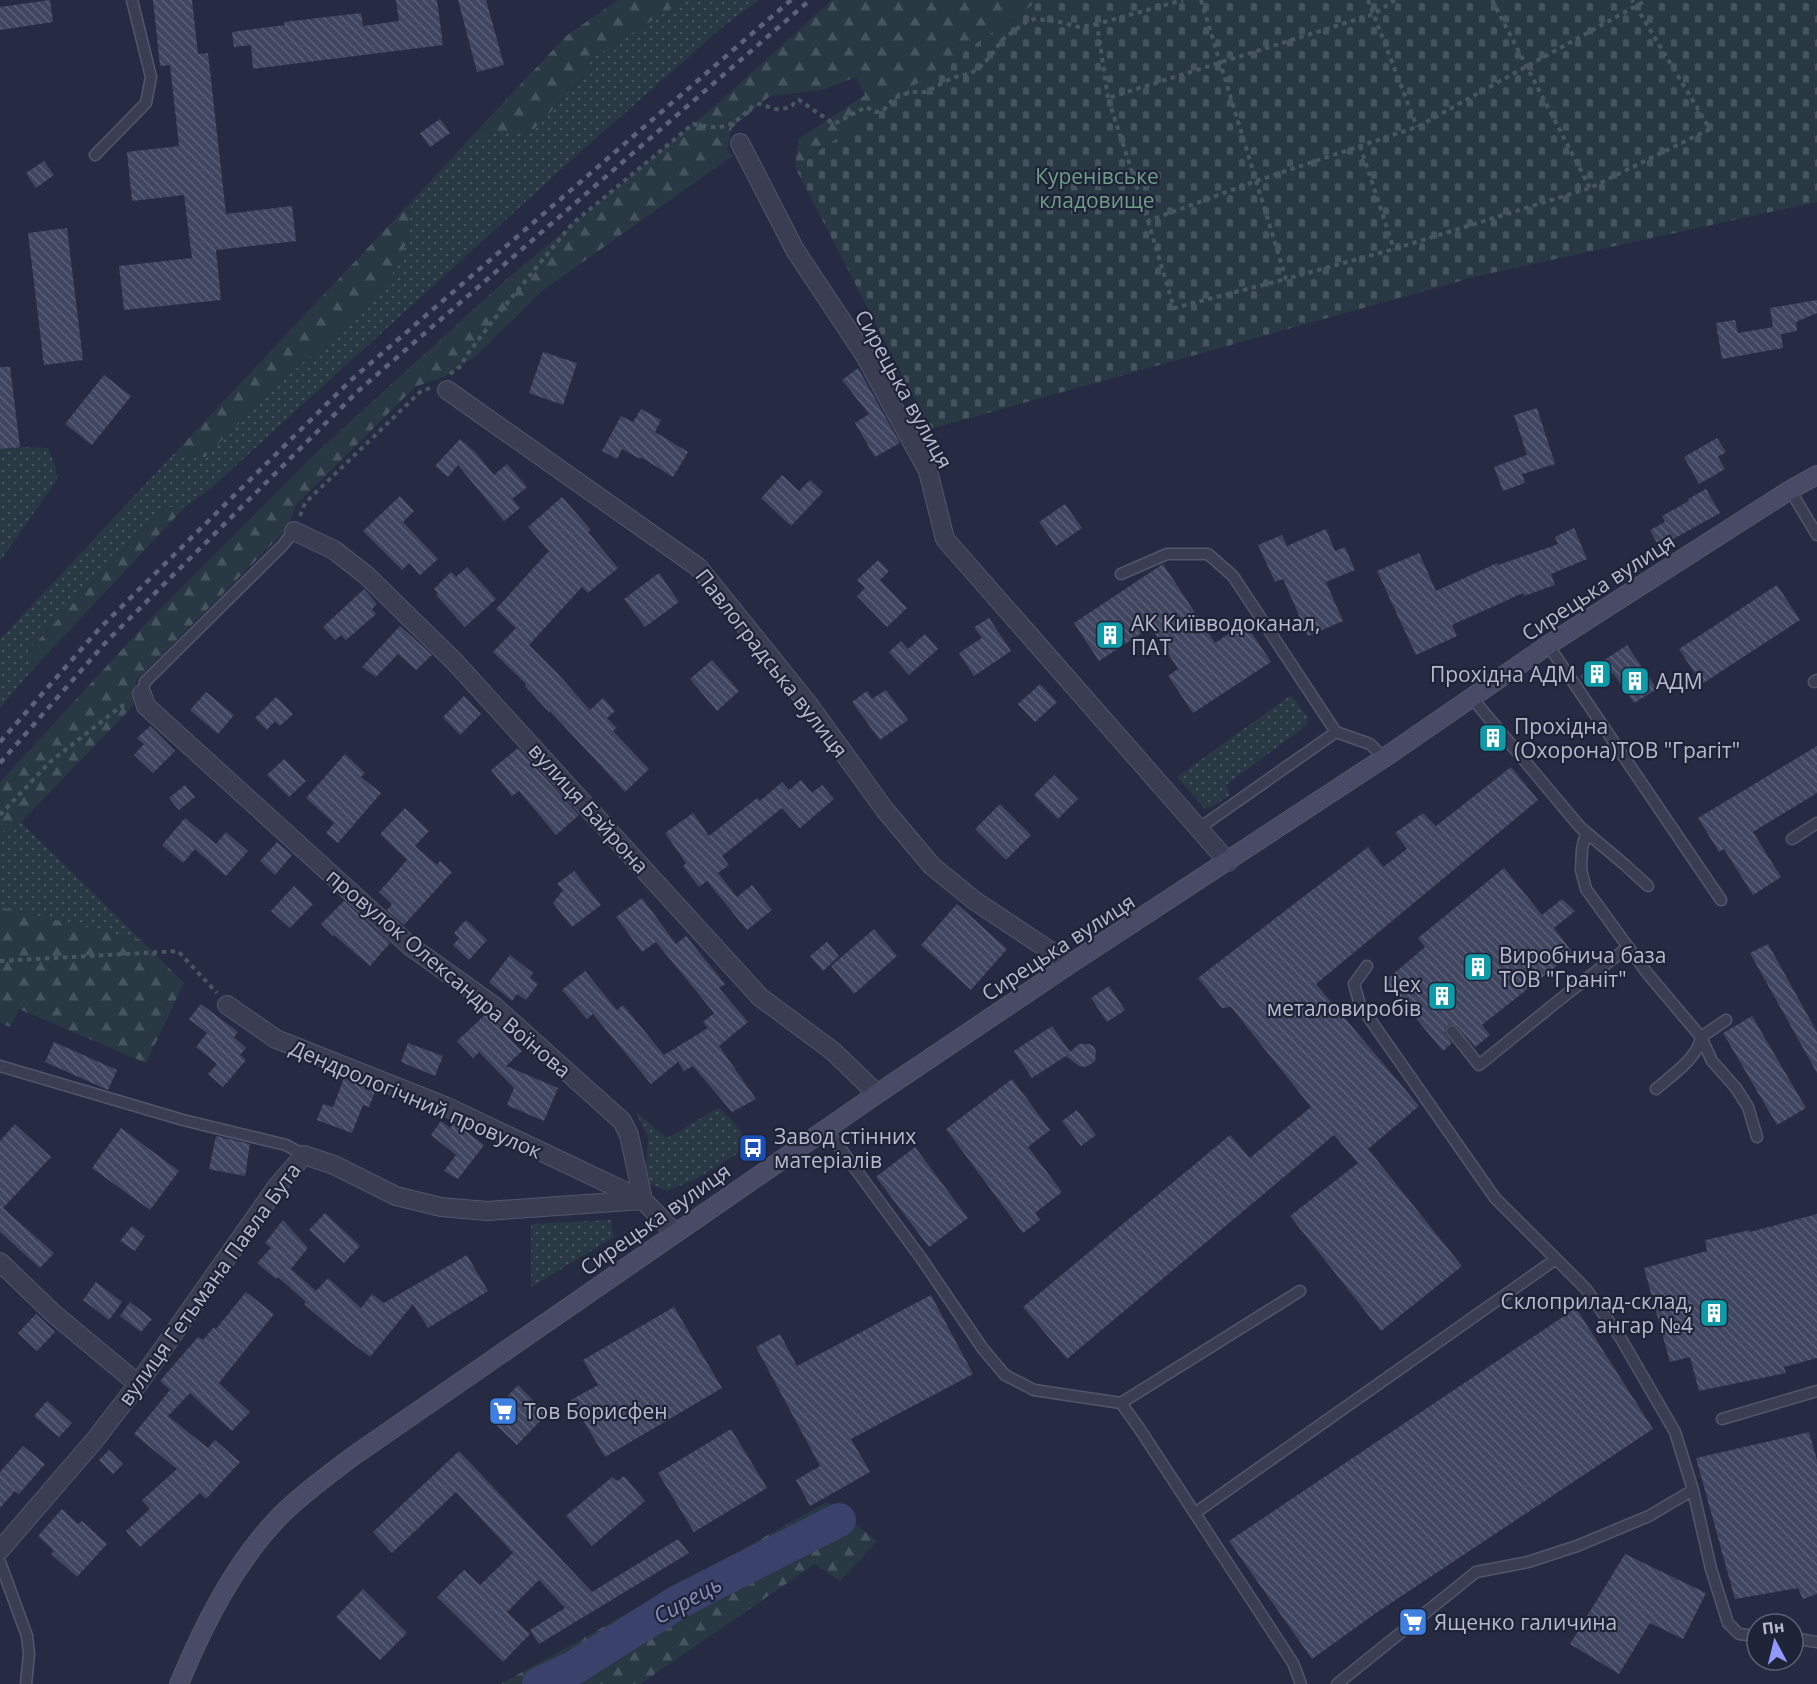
<svg xmlns="http://www.w3.org/2000/svg" width="1817" height="1684" font-family="'Open Sans',sans-serif">
<style>
.grass{fill:url(#grass-dots)}
.forest{fill:url(#forest-firs)}
.cemetery{fill:url(#cemetery-stones)}
.lines{fill:none;stroke-linecap:round;stroke-linejoin:round}
.river{stroke:#3a416a;stroke-width:34}
.building{fill:url(#building-back-hatch)}
.lane-casing{stroke:#53566a;stroke-width:13}
.street-casing{stroke:#53566a;stroke-width:20}
.secondary-casing{stroke:#53566a;stroke-width:20}
.path{stroke:#475660;stroke-width:4;stroke-dasharray:4.5 4.5;stroke-linecap:butt}
.lane{stroke:#3b3e53;stroke-width:10}
.street{stroke:#3b3e53;stroke-width:18}
.secondary{stroke:#494b66;stroke-width:18}
.rail{stroke:#5d617a;stroke-width:4.5;stroke-dasharray:6 6;stroke-linecap:butt}
.labels{text-anchor:middle;dominant-baseline:central;stroke-width:4.5;stroke-linejoin:round;paint-order:stroke}
.park-label{font-size:21px;fill:#6f9e87;stroke:#1f2338}
.street-label{font-size:21px;fill:#b8bacc;stroke:#1f2338}
.poi-label{font-size:21px;fill:#b8bacc;stroke:#1f2338;text-anchor:start}
.water-label{font-size:22px;font-style:italic;fill:#868db8;stroke:#1f2338}
</style>
<defs>
<pattern id="grass-dots" width="8" height="8" patternUnits="userSpaceOnUse" patternTransform="scale(1.5)"><rect width="8" height="8" fill="#283944"/><path d="M2 2h.1M6 6h.1" fill="none" stroke="#45545e" stroke-width="1.8" stroke-linecap="round"/></pattern>
<pattern id="forest-firs" width="22" height="20" patternUnits="userSpaceOnUse" patternTransform="scale(1.5)"><rect width="22" height="20" fill="#283944"/><path d="M5 1l3.5 6h-7zM16 11l3.5 6h-7z" fill="#45545e"/></pattern>
<pattern id="cemetery-stones" width="16" height="16" patternUnits="userSpaceOnUse" patternTransform="scale(1.5)"><rect width="16" height="16" fill="#283944"/><path d="M2 7V4a2 2 0 0 1 4 0v3zM10 15v-3a2 2 0 0 1 4 0v3z" fill="#45545e"/></pattern>
<pattern id="building-back-hatch" width="6" height="6" patternUnits="userSpaceOnUse" patternTransform="scale(1.5)"><rect width="6" height="6" fill="#404560"/><path d="M-1 5l2 2M0 0l6 6M5-1l2 2" fill="none" stroke="#5a5e76"/></pattern>
</defs>
<rect width="100%" height="100%" fill="#262a43"/>
<path class="grass" d="M685,0H759L725,25L578,154L210,489L185,507H164L28,650L33,669L0,708V639L172,456L205,457L275,387L338,332L390,279L409,237L411,202L471,137L534,129L582,80L589,60Z
M20,447L48,448L56,467L57,480L0,561V449Z
M1291,695L1308,717L1307,725L1226,785L1230,795L1213,806L1205,809L1177,777Z
M21,822L141,940L0,907V833Z
M720,1107L741,1131L745,1149L696,1179L667,1191L645,1182L648,1138L636,1112L667,1138Z
M611,1220L614,1237L531,1287V1224Z"/>
<path class="forest" d="M618,0H685L589,60L582,79L534,129L471,137L566,36Z
M832,0H1040L795,167L798,139L865,95L856,77L822,90L770,96L732,128L727,149L732,156L542,291L477,355L446,376L415,387L297,504L286,530L137,680L133,706L21,822L0,833V782L151,618L316,453L508,278L716,105Z
M411,202L409,237L390,279L338,332L275,387L205,457L172,456Z
M164,507H185L33,669L28,651Z
M0,907L141,940L184,983L146,1063L19,1009L10,1027L0,1023Z
M827,1502L877,1541L840,1581L815,1564L640,1684H501Z"/>
<path class="cemetery" d="M1040,0H1817V202L1478,276L930,429L795,167Z"/>
<g class="lines">
<path class="river" d="M539,1684L575,1667L678,1602L839,1520"/>
</g>
<path class="building" d="M50,0L53,22L0,30V7Z
M153,0H192L198,54L208,53L226,214L292,206L296,241L216,250L221,300L124,310L119,266L192,258L184,195L132,201L127,152L179,146L170,65L160,66Z
M396,0H437L443,45L253,69L251,45L234,47L232,32L285,25L284,22L361,13L363,26L399,21Z
M458,0H486L504,65L477,72Z
M440,119L450,133L430,147L420,133Z
M44,161L54,175L36,188L26,173Z
M67,228L83,360L44,365L28,233Z
M1817,300V313L1796,322L1797,331L1781,334L1783,348L1722,359L1716,323L1735,320L1738,333L1773,327L1770,308Z
M543,352L577,363L563,405L529,393Z
M0,367H10L20,447L0,449Z
M858,368L900,443L875,457L855,423L869,414L842,380Z
M104,375L131,396L92,445L65,424Z
M1537,408L1555,464L1522,474L1525,483L1503,491L1494,467L1527,455L1514,415Z
M641,409L661,420L655,432L688,452L673,477L641,457L640,459L622,449L617,459L602,451L621,416L633,422Z
M1717,438L1726,452L1718,457L1725,469L1699,484L1684,457Z
M460,439L476,453L494,475L507,464L527,487L512,499L520,508L504,521L458,465L448,477L435,466Z
M782,475L799,491L810,480L823,492L791,526L761,498Z
M1706,489L1720,513L1659,547L1650,530L1665,522L1662,516L1689,501L1688,499Z
M400,496L414,511L403,522L438,559L420,575L409,563L402,570L363,531Z
M562,497L591,530L588,532L618,568L588,593L582,587L529,645L558,674L590,710L603,698L615,711L607,718L617,728L613,731L649,769L625,792L550,711L549,712L525,686L526,684L493,652L516,628L496,609L549,551L528,527Z
M1065,504L1082,528L1056,546L1039,522Z
M1574,528L1587,559L1551,574L1555,585L1524,596L1523,593L1452,625L1457,636L1416,655L1377,571L1419,553L1436,591L1497,563L1498,565L1558,544L1555,537Z
M1326,529L1335,551L1345,547L1355,570L1326,582L1343,621L1308,636L1283,579L1275,582L1258,545L1282,535L1287,546Z
M878,560L889,571L880,580L907,608L887,627L857,596L865,588L857,580Z
M1163,564L1215,643L1245,623L1271,662L1193,713L1168,676L1178,669L1151,627L1099,661L1074,623Z
M467,567L496,599L465,627L436,595L438,593L434,589L451,572L456,577Z
M659,573L679,602L645,627L624,599Z
M1777,585L1800,620L1702,684L1679,649Z
M364,589L377,604L372,609L376,614L346,640L341,635L335,640L323,627Z
M989,618L1011,651L974,676L959,653L982,638L974,627Z
M400,626L432,655L416,670L398,654L376,677L362,667Z
M925,634L938,649L909,675L889,652L901,641L908,649Z
M1627,645L1657,689L1634,703L1613,673L1589,688L1580,676Z
M712,660L739,691L717,711L690,679Z
M1040,684L1057,702L1035,722L1018,704Z
M886,690L908,720L880,740L852,702L867,691L872,699Z
M206,692L234,715L218,734L190,710Z
M464,696L481,714L460,735L443,717Z
M276,697L293,714L280,726L275,721L267,730L255,718Z
M150,726L175,751L153,773L134,755L144,744L137,738Z
M1817,746V793L1753,832L1781,877L1753,895L1724,849L1719,852L1698,818Z
M518,748L579,815L556,835L519,791L512,796L491,770Z
M345,754L365,773L361,777L381,793L338,843L326,833L334,823L306,798Z
M284,759L306,781L289,797L267,775Z
M1511,767L1538,800L1316,984L1419,1106L1368,1149L1462,1266L1381,1331L1290,1216L1358,1163L1334,1135L1067,1359L1023,1307L1230,1135L1250,1158L1311,1107L1231,1007L1222,1008L1198,978L1368,847L1383,867L1407,849L1395,833L1423,813L1436,826Z
M1054,775L1078,799L1058,819L1034,795Z
M801,780L812,793L822,785L834,799L800,828L782,808L722,856L729,865L718,873L737,897L752,885L772,910L747,930L707,881L699,887L683,866L686,863L665,833L693,813L709,836L757,798L760,801L782,782L789,790Z
M185,785L195,797L179,810L169,798Z
M1000,804L1031,835L1006,860L975,829Z
M405,808L429,831L415,846L437,865L440,861L452,872L404,925L387,910L392,904L379,892L407,860L380,834Z
M185,818L216,844L226,832L248,851L226,876L195,849L183,863L162,845Z
M277,842L292,855L275,875L260,861Z
M1504,868L1542,915L1562,899L1575,911L1554,928L1573,953L1482,1025L1490,1035L1475,1047L1457,1026L1451,1024L1448,1025L1445,1029V1033L1452,1043L1443,1051L1385,981L1425,947L1418,938Z
M574,871L601,905L572,927L553,903L563,890L557,884Z
M294,886L313,904L290,928L271,911Z
M642,898L676,944L686,936L725,984L719,988L748,1022L719,1046L756,1099L732,1112L693,1066L684,1071L678,1062L651,1084L593,1014L587,1019L562,990L585,971L617,1010L623,1005L664,1055L708,1028L703,1022L714,1013L656,942L642,952L616,917Z
M344,901L390,943L370,966L334,935L333,936L321,924Z
M957,904L1007,949L971,990L921,945Z
M466,920L487,940L469,960L453,945L459,938L454,933Z
M874,929L897,956L854,994L831,966Z
M827,942L839,956L823,971L810,956Z
M1768,944L1817,1032V1073L1750,953Z
M510,955L533,973L530,978L538,984L526,1000L517,994L512,1001L489,982Z
M1109,986L1125,1010L1107,1022L1091,998Z
M201,1004L238,1032L234,1037L246,1048L240,1055L246,1060L223,1087L208,1074L217,1064L196,1047L207,1033L189,1019Z
M486,1014L504,1030L503,1032L522,1051L506,1066L558,1088L544,1121L507,1105L514,1088L479,1052L473,1058L457,1041Z
M1752,1016L1806,1108L1777,1125L1723,1033Z
M1052,1026L1070,1052L1079,1044H1089L1094,1047L1096,1052L1095,1061L1088,1066L1084,1067L1079,1066L1066,1056L1032,1078L1014,1051Z
M54,1042L117,1070L108,1090L45,1062Z
M408,1043L443,1056L435,1076L401,1062Z
M344,1078L366,1087L365,1089L375,1092L369,1107L363,1105L352,1133L317,1120L323,1104L333,1107Z
M1012,1079L1050,1130L1028,1147L1062,1192L1035,1213L1040,1220L1023,1233L946,1129Z
M1077,1110L1096,1135L1081,1146L1062,1121Z
M441,1121L450,1128L454,1123L458,1125L484,1145L458,1179L444,1171L456,1155L431,1135Z
M15,1124L51,1157L3,1208L54,1253L40,1268L0,1232V1141Z
M121,1128L179,1171L150,1210L92,1168Z
M216,1136L250,1144L245,1176L209,1169Z
M915,1147L968,1218L929,1247L876,1177Z
M325,1213L360,1246L344,1263L309,1230Z
M1817,1214V1358L1784,1367L1786,1373L1699,1391L1690,1357L1670,1362L1644,1268L1707,1251L1705,1240L1750,1230V1232Z
M283,1220L308,1248L291,1269L316,1291L328,1278L361,1308L372,1294L384,1303L467,1255L488,1291L428,1328L413,1304L370,1357L326,1323L304,1304L306,1302L278,1277L276,1279L257,1263L271,1248L265,1243Z
M132,1226L145,1236L135,1251L120,1241Z
M96,1282L122,1302L109,1320L83,1300Z
M246,1292L274,1314L219,1383L250,1412L232,1431L190,1393L168,1416L208,1448L215,1440L240,1462L206,1499L200,1493L140,1547L126,1531L150,1509L142,1500L177,1469L134,1434L170,1390L160,1381L198,1337L203,1340L214,1327L216,1329Z
M931,1295L973,1374L851,1439L870,1472L810,1506L796,1480L820,1466L756,1347L780,1334L797,1366Z
M130,1302L152,1319L141,1332L120,1316Z
M674,1307L722,1388L605,1457L571,1400L598,1385L583,1360Z
M1576,1308L1653,1429L1376,1613L1312,1659L1229,1541Z
M36,1314L55,1332L37,1351L18,1333Z
M518,1385L547,1414L517,1445L488,1417Z
M47,1401L72,1423L59,1437L34,1416Z
M731,1429L767,1488L694,1532L658,1473Z
M1809,1432L1817,1460V1594L1803,1599L1798,1588L1735,1599L1696,1458Z
M23,1446L45,1464L19,1494L15,1491L0,1508V1472Z
M109,1450L123,1464L113,1474L99,1460Z
M459,1451L592,1592L678,1539L689,1553L539,1644L530,1630L565,1608L539,1580L507,1612L530,1634L503,1662L437,1597L464,1570L480,1585L513,1553L456,1492L392,1553L373,1532Z
M624,1476L645,1501L592,1546L566,1516L612,1477L617,1481Z
M62,1509L78,1524L82,1521L107,1544L77,1577L51,1554L54,1551L38,1536Z
M1625,1554L1706,1593L1683,1639L1650,1623L1619,1674L1570,1644Z
M363,1589L407,1633L380,1660L336,1617Z"/>
<g class="lines">
<g class="lane-casing">
<path id="lane" d="M95,155L146,103L151,77L132,0
M1790,490L1817,535
M1121,574L1167,554H1208L1233,576L1336,732L1370,744L1384,758
M1548,645L1721,900
M1814,682L1817,680
M142,694L145,682L283,545L294,531
M1472,698L1580,827L1624,864L1648,886
M1198,829L1336,732
M1586,833L1582,849L1581,870L1586,889L1647,973L1701,1037L1712,1061L1736,1088L1748,1107L1757,1137
M1792,839L1817,823
M1367,966L1354,984L1360,1005L1495,1198L1586,1289L1620,1337L1675,1432L1693,1490L1711,1569L1728,1623L1739,1634L1757,1636
M1452,1031L1479,1065L1568,993L1627,948
M0,1066L183,1120L286,1145L304,1155
M1656,1089C1671,1076 1699,1057 1701,1037L1726,1020
M826,1129L921,1258L983,1349L1005,1375L1034,1390L1121,1403L1139,1428L1293,1663L1301,1684
M1121,1403L1300,1291
M1722,1419L1817,1391
M1195,1513L1556,1259
M0,1562L27,1636L29,1654L26,1684
M1793,1638L1817,1642
M1337,1684L1476,1572L1528,1562L1577,1546L1649,1516L1693,1490"/>
</g>
<g class="street-casing">
<path id="street" d="M740,143L795,250L864,354L928,471L945,539L1228,862
M447,390L698,567L809,705L885,810L932,866L975,901L1070,964
M294,531L334,550L366,575L454,661L760,997L834,1052L877,1094
M142,694L146,706L410,946L494,1006L622,1121L629,1135L643,1200
M227,1005L276,1039L445,1106L641,1199
M0,1262L54,1314L138,1384
M0,1550L94,1441L138,1384L278,1185L304,1155L334,1165L396,1196L441,1207L487,1211L643,1200L675,1233"/>
</g>
<g class="secondary-casing">
<path id="secondary" d="M179,1684C204,1624 235,1562 281,1515C302,1494 326,1477 349,1459L877,1094L1070,964L1384,758L1548,645L1790,490L1817,475"/>
</g>
<path class="path" d="M1201,0L1286,279L1394,249L1590,188L1710,129L1632,0
M1368,0L1417,127
M1395,0L1374,14L1108,98L1148,221L1256,181L1417,127L1647,0
M1492,0L1590,188
M1108,98L1097,24L1183,0
M1360,146L1394,249
M1148,221L1174,308L1286,279
M450,374L461,366L466,356L495,318L572,224L693,124C726,131 731,127 755,104C763,103 768,108 776,109C781,110 787,108 792,106L795,101L799,100L834,124L866,107L875,112L883,111L894,98L911,92H926L952,78L971,73L979,68L989,58L1003,39L1026,22L1034,19L1056,21L1079,27L1097,24
M300,516L305,503L420,392L430,388
M0,815L50,762L120,707L127,704
M0,961L178,951L217,993"/>
<use href="#lane" class="lane"/>
<use href="#street" class="street"/>
<use href="#secondary" class="secondary"/>
<path class="rail" d="M0,742L99,629L350,381L791,0
M0,763L107,641L358,391L810,0"/>
</g>
<defs>
<g id="building-square" transform="scale(1.5)"><rect x="-9" y="-9" width="18" height="18" rx="4" fill="#0f9aa8" stroke="#1f2338"/><path d="M-4-6H4V6H1V3H-1V6H-4ZM-2.5-4.3h1.7v1.8h-1.7ZM.8-4.3h1.7v1.8H.8ZM-2.5-1h1.7V.8h-1.7ZM.8-1h1.7V.8H.8Z" fill="#fff"/></g>
<g id="bus-square" transform="scale(1.5)"><rect x="-9" y="-9" width="18" height="18" rx="4" fill="#1a4fb4" stroke="#1f2338"/><path d="M-5-6H5V4H4V6H2V4H-2V6H-4V4H-5ZM-3.5-4V0h7V-4ZM-3.5 1.2v1.5H-2V1.2ZM2 1.2v1.5H3.5V1.2Z" fill="#fff"/></g>
<g id="supermarket-square" transform="scale(1.5)"><rect x="-9" y="-9" width="18" height="18" rx="4" fill="#3f7fe0" stroke="#1f2338"/><path d="M-6-5.5h2.5l.6 2H6L4.5 2H-2.5L-4.4-4H-6ZM-1.5 3.2a1.3 1.3 0 1 0 .1 0ZM3 3.2a1.3 1.3 0 1 0 .1 0Z" fill="#fff"/></g>
</defs>
<g fill-rule="evenodd">
<use href="#building-square" x="1110" y="635"/>
<use href="#building-square" x="1597" y="674"/>
<use href="#building-square" x="1635" y="681"/>
<use href="#building-square" x="1493" y="738"/>
<use href="#building-square" x="1478" y="967"/>
<use href="#building-square" x="1442" y="996"/>
<use href="#bus-square" x="753" y="1148"/>
<use href="#building-square" x="1714" y="1313"/>
<use href="#supermarket-square" x="503" y="1411"/>
<use href="#supermarket-square" x="1413" y="1622"/>
</g>
<g class="labels">
<g class="park-label">
<text x="1097" y="176">Куренівське<tspan x="1097" dy="24">кладовище</tspan></text>
</g>
<g class="street-label">
<text transform="translate(904 389) rotate(61)">Сирецька вулиця</text>
<text transform="translate(1598 587) rotate(-33)">Сирецька вулиця</text>
<text transform="translate(772 663) rotate(52)">Павлоградська вулиця</text>
<text transform="translate(589 808) rotate(48)">вулиця Байрона</text>
<text transform="translate(1058 947) rotate(-33)">Сирецька вулиця</text>
<text transform="translate(449 973) rotate(40)">провулок Олександра Воїнова</text>
<text transform="translate(416 1099) rotate(23)">Дендрологічний провулок</text>
<text transform="translate(655 1219) rotate(-35)">Сирецька вулиця</text>
<text transform="translate(209 1284) rotate(-54)">вулиця Гетьмана Павла Бута</text>
</g>
<g class="poi-label">
<text x="1131" y="623">АК Київводоканал,<tspan x="1131" dy="24">ПАТ</tspan></text>
<text x="1576" y="674" text-anchor="end">Прохідна АДМ</text>
<text x="1656" y="681">АДМ</text>
<text x="1514" y="726">Прохідна<tspan x="1514" dy="24">(Охорона)ТОВ "Грагіт"</tspan></text>
<text x="1499" y="955">Виробнича база<tspan x="1499" dy="24">ТОВ "Граніт"</tspan></text>
<text x="1421" y="984" text-anchor="end">Цех<tspan x="1421" dy="24">металовиробів</tspan></text>
<text x="774" y="1136">Завод стінних<tspan x="774" dy="24">матеріалів</tspan></text>
<text x="1693" y="1301" text-anchor="end">Склоприлад-склад,<tspan x="1693" dy="24">ангар №4</tspan></text>
<text x="524" y="1411">Тов Борисфен</text>
<text x="1434" y="1622">Ященко галичина</text>
</g>
<g class="water-label">
<text transform="translate(687 1599) rotate(-29)">Сирець</text>
</g>
</g>
<g transform="translate(1775 1642) rotate(353)"><circle r="28" fill="#1f2338" stroke="#5c5f73" stroke-width="1.5"/>
<path d="M0-4.5L10 22L0 15L-10 22Z" fill="#909afa"/>
<text y="-9" font-size="16" font-weight="bold" text-anchor="middle" fill="#b8bacc">Пн</text>
</g>
</svg>
